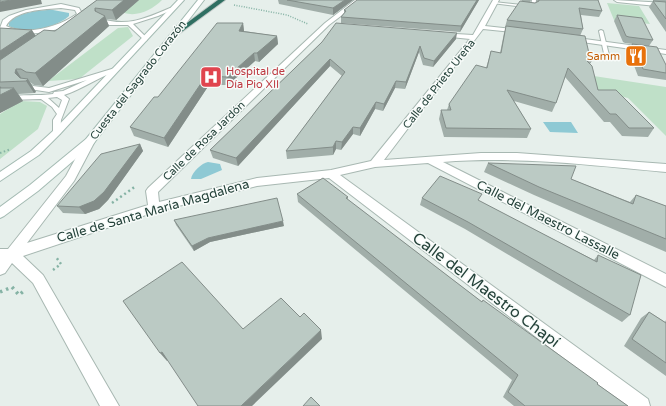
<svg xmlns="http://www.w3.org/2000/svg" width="666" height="406" font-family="'Varela Round',sans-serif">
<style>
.green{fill:#bfe0c8}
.water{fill:#8ec9d4}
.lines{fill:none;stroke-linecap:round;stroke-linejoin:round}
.lane-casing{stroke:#a8b8b2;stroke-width:2}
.street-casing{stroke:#a8b8b2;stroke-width:2}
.secondary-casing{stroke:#a4bbb3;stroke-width:2}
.highway-casing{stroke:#c2cac8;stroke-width:2}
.path-far3{stroke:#86b3a5;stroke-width:1.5;stroke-dasharray:1 1.5;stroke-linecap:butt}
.path-far2{stroke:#86b3a5;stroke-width:2;stroke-dasharray:1.5 2.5;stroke-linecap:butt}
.path-far1{stroke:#86b3a5;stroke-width:2.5;stroke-dasharray:2 3;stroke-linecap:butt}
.path{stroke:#86b3a5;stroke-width:3.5;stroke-dasharray:2.5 4;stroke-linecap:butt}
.lane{fill:#fff;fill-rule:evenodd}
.street{fill:#fff;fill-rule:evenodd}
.secondary{fill:#fff;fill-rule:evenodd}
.highway{fill:#2f6f62;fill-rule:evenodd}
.wall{fill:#a1aea9}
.shaded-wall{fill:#838d89}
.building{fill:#bbcac4;stroke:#838d89}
.labels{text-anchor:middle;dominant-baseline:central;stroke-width:3;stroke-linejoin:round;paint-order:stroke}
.far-food-label{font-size:11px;fill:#c56008;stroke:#f7fbf9;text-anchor:end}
.far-health-label{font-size:11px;fill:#be3a42;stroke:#f7fbf9;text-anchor:start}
.far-street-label{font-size:11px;fill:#24423a;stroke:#f7fbf9}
.street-label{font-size:13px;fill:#24423a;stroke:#f7fbf9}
.near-street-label{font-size:16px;fill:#24423a;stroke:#f7fbf9}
</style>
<rect width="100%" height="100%" fill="#e6efeb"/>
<path class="green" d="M119,0H162C152,10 138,17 124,13L126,7Z
M607,3L639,6L650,24L614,20Z
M128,27L133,36L79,79L48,81L118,28Z
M574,73L666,87V136L628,98L575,86Z
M21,101L40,102L47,106L38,129L0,159V114Z"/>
<path class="water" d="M53,10L69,13V16C56,28 25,34 9,26V23C19,12 39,10 53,10Z
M543,122H571L578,133L550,132Z
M208,162L220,164L222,170L201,179H191C192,172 202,163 208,162Z"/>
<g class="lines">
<g class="lane-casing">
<path id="lane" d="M532,0H536L535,7L533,8L492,3L494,2L531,6Z
M170,8L174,9L158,16L133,24L147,38V40L145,41L128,25H109L100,20L102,19C127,27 147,18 170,8Z
M601,30L603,31L610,59L605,58L599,31Z
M115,68L117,69V71C98,77 83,89 64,95L69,99L61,120L60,134H54L53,132V120L57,114L52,107L41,99L8,100L5,98C11,94 42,96 53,94L54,92L63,91L87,80L49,92L29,89L24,84L25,83H29L33,86L49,88ZM57,97L62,100L59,108L48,98Z"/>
</g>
<g class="street-casing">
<path id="street" d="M355,0H362L329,25L158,192L159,202L257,178L331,170L371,161L470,39L441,36L439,35V33L473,35L493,0H499L485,26L520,30L522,31V33L483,29L384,160L481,153H517L666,164V172C591,165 518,156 443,162L666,274V287L428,163L375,167L340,175L648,399L650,406H626L329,178L257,186L155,212L23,256L43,275L119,406H100L33,283L12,263L5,273L0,275V249H8L66,176L86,139L90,138L95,141L74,181L27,243L148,205L146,191L148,188L325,23Z
M614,0L666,3V7L617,2Z
M61,4L79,8L83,15C65,33 22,39 0,28L3,20L9,16L26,10ZM61,8L75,10L77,14C58,27 27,36 6,26C14,10 45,9 61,8Z
M570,37L666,50V54L568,40V38Z"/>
</g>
<g class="secondary-casing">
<path id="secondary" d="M178,0H184L60,134L39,155L0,181V172L31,151L54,130Z
M198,0H204L94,143L38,191L4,216L0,218V207L30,185L86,139Z"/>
</g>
<g class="highway-casing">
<path id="highway" d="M218,0H225L176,36H172V34Z"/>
</g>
<path class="path-far3" d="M234,5L287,15L308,24"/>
<path class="path-far2" d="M0,153L11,149"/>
<path class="path-far1" d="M112,203L136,186
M53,270L61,264L56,257"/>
<path class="path" d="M0,292L12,287L19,295L25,290"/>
<use href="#lane" class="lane"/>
<use href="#street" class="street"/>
<use href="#secondary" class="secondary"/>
<use href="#highway" class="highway"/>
</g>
<path class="wall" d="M97,0H139L116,20L106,19L109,26L43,86L34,85L30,82L36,92L34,93L18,94L23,101L0,113V28L36,36L55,31Z
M278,0H353L333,15L279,4Z
M479,0L460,32L341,23V17L344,13V10Z
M522,0H531L530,3H536V0H598L602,11L599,17L581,15L583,29L580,36L591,62L590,64L598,90L654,128L648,137L622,136L610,122H604L565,77L556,103L552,112L514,101L531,129L527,138L444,137L439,119L441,110H447L449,104L486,68L491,51L500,53L504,33L506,27H505L507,20Z
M653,0H666V32L649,7L653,1Z
M617,15L653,40L649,46L625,43L623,42L614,21Z
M243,23L244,31L277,36L278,44L259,62L255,61L228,85H209L168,147L134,136L130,127L158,97Z
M456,39L433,67L423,65L419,52L405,89L395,88L383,111L375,109L360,136L353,134L341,150L336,149L333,155L287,159L286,151L342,76L330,66L238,166L213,158L210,150L322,42Z
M632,44L666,65V80L638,76L628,50Z
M140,144L143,151L108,200L99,209L85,214L63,213L57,206Z
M488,163L571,179L630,202L636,195L666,206V252L534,195L484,172Z
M297,194L348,197V200L482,302L628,406H514L503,397L512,380L298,202Z
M422,198L479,201L594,260L598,255L630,315L622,322L465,229L420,205Z
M174,220L284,226L210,242L194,251L176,225Z
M649,312L665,322L666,320V376L624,346L641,318Z"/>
<path class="shaded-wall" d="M11,0H41L42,4L0,12V2Z
M124,0H139L116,20L112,10Z
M345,0H353L333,15V8Z
M477,0H479L460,32L461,26Z
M95,8L99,19L105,16L109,26L43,86L35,73Z
M243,23L244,31L241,38L239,31Z
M32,30L39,41L0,69V51Z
M457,33L456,39L433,67L434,61Z
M277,36L278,44L259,62L257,53Z
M420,46L419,52L405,89L406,82Z
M254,53L255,61L228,85L227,77Z
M330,59V66L238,166L236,158Z
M16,69L23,81L15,73Z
M206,76L209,85L168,147L164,138Z
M28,79L36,92L34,93L26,81Z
M396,81L395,88L383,111L384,104Z
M0,86L5,93L14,88L23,101L0,113Z
M376,102L375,109L360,136V128Z
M353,127V134L341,150L342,142Z
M336,141V149L333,155V147Z
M140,144L143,151L108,200L99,209L85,214L79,207Z
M283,221L284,226L210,242L194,251L192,246L208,238Z
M321,330L322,339L252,406H241Z
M162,352L169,360L167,361L160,353Z"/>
<path class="building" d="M0,0H11L0,2Z
M97,0H124L112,10L95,8V11L105,16L35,73L26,72L21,69H16L15,73L20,78L28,79L26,81L0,82V60L44,30L55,31Z
M287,0H345L333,8Z
M357,0H477L461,26L341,17L346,11L344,10Z
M539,0H598L602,11L579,8L583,29L507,20L520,1L535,3L539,1Z
M653,1L666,2V19Z
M617,15L642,18L653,40L629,37L626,36Z
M217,23H243L239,31L277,36L257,53H254L227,77L206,76L164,138L130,127L154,97H158Z
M336,23L457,33L434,61L424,58L420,46L406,82L396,81L384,104L376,102L360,128L353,127L342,142L336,141L333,147L286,151L345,72L330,59L236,158L210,150L322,42Z
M506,26L585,36L591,62L587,61L592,66L598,90H616L654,128H629L616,114H610L568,68L556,103L507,90L531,129L446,128L441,110H451L449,104L476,65L487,68L491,51L501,53Z
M0,28L32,30L0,51Z
M632,44L657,47L666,65V73L643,69Z
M0,88H14L0,95Z
M140,144L104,192L94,201L79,207L57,206L101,154Z
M488,163L576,166L571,179L633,204L636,195L666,206V239L539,187Z
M440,176L482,194L478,200L597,262L598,255L641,275L630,315L468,222L422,198Z
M323,178L348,197L346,198L482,302L483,300L598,383L597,384L628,406H525L508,392L518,375L297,194Z
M277,198L283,221L208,238L192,246L174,220Z
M182,262L243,329L281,298L300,317L304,313L321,330L241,406H198L162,352L160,353L123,301Z
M649,312L666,323V363L632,339Z
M311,397L320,406H303Z"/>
<defs>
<g id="restaurant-square" transform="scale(1.15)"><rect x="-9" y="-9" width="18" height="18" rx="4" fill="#e8710a" stroke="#f7fbf9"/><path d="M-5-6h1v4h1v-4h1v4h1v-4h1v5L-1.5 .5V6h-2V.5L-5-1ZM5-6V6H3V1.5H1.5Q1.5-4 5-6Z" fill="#fff"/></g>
<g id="hospital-square" transform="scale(1.15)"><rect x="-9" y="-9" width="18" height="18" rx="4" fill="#e0444e" stroke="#f7fbf9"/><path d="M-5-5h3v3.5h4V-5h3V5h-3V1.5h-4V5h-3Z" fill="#fff"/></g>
</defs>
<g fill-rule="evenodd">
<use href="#restaurant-square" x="636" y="56"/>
<use href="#hospital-square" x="211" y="77"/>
</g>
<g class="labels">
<g class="far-food-label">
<text x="620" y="56">Samm</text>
</g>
<g class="far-health-label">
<text x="226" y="71">Hospital de<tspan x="226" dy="13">Día Pio XII</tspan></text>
</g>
<g class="far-street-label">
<text transform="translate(138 80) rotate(-52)">Cuesta del Sagrado Corazón</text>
<text transform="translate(439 84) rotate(-52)">Calle de Prieto Ureña</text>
<text transform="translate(204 141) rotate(-44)">Calle de Rosa Jardón</text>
</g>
<g class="street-label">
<text transform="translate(153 211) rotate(-16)">Calle de Santa María Magdalena</text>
<text transform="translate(548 220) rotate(27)">Calle del Maestro Lassalle</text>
</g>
<g class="near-street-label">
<text transform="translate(486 290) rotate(37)">Calle del Maestro Chapí</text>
</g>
</g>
</svg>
